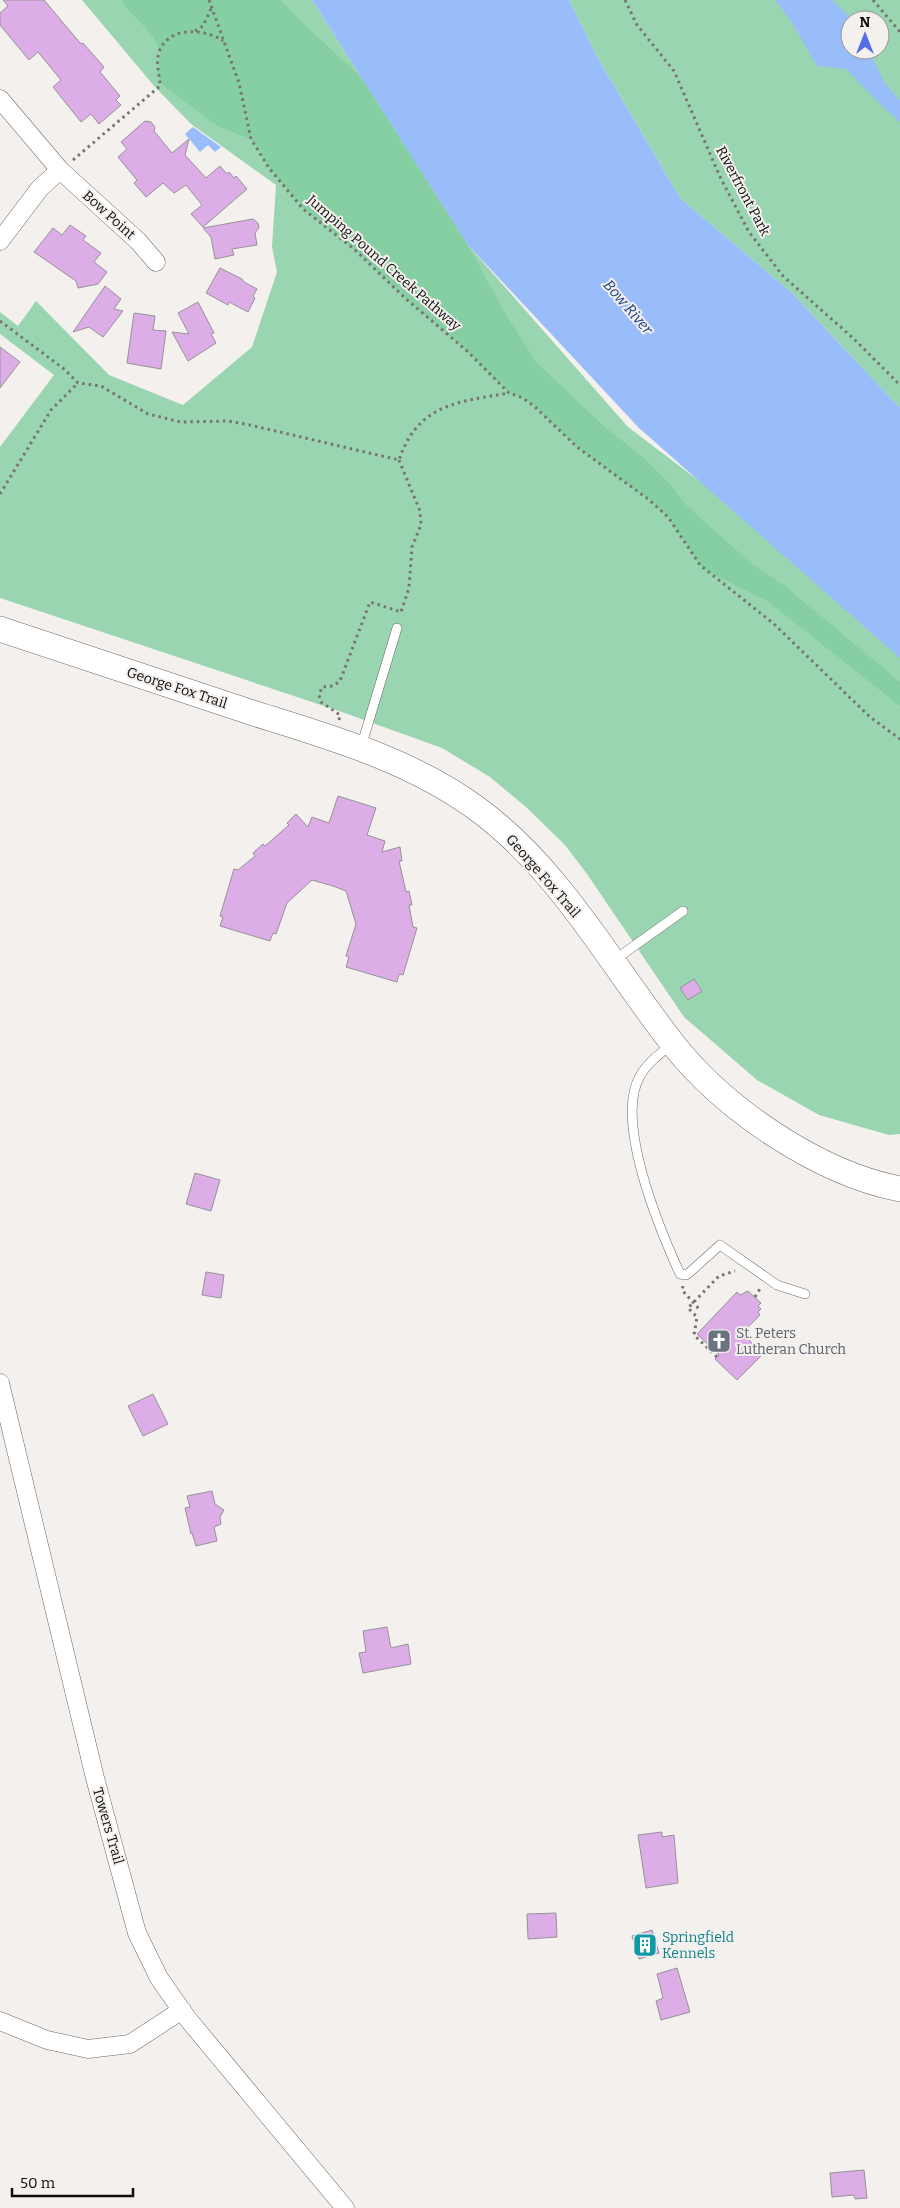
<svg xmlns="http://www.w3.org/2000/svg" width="900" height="2208" font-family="Bitter,serif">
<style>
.green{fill:#9ad5b1;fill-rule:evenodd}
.forest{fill:#86cfa3}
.water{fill:#99bcfa}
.building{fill:#ddade8;stroke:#959396}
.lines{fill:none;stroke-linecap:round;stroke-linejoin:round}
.lane-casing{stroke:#6d6a67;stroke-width:10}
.street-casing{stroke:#6d6a67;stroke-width:19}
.secondary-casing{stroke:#6d6a67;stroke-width:26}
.path{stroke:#767472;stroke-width:3;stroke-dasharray:2.5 4;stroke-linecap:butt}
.lane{stroke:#fff;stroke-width:9}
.street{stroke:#fff;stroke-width:18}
.secondary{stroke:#fff;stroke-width:25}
.labels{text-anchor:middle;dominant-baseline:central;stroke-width:4;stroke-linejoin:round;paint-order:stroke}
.street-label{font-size:14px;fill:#0e0d0c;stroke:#f3f0ed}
.worship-label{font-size:14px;fill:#5b616d;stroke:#f3f0ed;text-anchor:start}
.culture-label{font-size:14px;fill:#0d838f;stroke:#f3f0ed;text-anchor:start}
.water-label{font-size:15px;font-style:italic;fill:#183f85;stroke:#f3f0ed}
</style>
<rect width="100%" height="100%" fill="#f3f0ed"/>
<path class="green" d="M82,0H312L468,245L628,427L830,580L900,647V1134L889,1135L819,1115L757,1080L684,1017L587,874L565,845L526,807L490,777L442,748L342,712L0,598V447L54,375L0,334V312L18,326L36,301L109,375L183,405L252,347L277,272L272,247L276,185L191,124L155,87Z
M569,0H900V408L793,294L680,198L596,55ZM850,20H880V50H850Z"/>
<path class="forest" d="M122,0H281L306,26L362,78L468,245L505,313L536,362L606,428L643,457L671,485L687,506L725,540L751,563L785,586L900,682V706L767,601L709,572L700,565L668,517L648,499L577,447L535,406L523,398L509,393L467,351L405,298L354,249L304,209L269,168L251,139L219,127L165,87C151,73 162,64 159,50C154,30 131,18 122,0Z"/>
<path class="water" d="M312,0H569L596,55L680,198L793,294L900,408V658L639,428L468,245Z
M775,0H832L852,19L850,20V50H868L886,85L900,101V122L879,103L846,69L817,66L791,21Z
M193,127L221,147L215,152L208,145L200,152L185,134Z"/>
<path class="building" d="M3,0H44L81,44L83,43L104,67L100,72L120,96L116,100L121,105L99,124L91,114L81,122L53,87L61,80L38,52L29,60L0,25V13L8,6Z
M145,121L151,122L155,127L154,131L172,153L189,139L185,155L206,178L220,166L227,174L229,172L234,178L236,176L247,189L203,227L191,214L202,205L186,185L174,193L163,183L146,197L134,183L137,180L118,157L127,149L121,142Z
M253,219L258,223L259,228L255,233L257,245L232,249L234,255L215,259L211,237L203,228Z
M70,225L86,236L83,240L101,253L94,262L107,272L98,284L78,288L76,281L34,252L53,228L62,235Z
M220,268L242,279L244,282L257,289L253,296L255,298L248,312L229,302L228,305L206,293Z
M105,286L121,299L114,309L123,311L103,337L89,327L73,332Z
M198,302L214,333L211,334L216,343L188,361L172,332L189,334L178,313Z
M134,313L155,316L153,330L166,331L161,369L127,363Z
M0,347L20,362L0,388Z
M338,796L376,808L367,835L385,841L382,852L400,847L402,861H399L406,892L409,891L412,905H409L413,927L417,928L403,975L399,974L397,982L346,967L349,957L346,956L356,924L346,891L333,886L312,880L287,903L276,934L273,933L270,941L220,926L223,917L220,916L234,869L238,870L255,856L253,853L263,844L265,846L289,825L287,823L296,814L308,827L312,817L329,823Z
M694,979L702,991L688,1000L680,988Z
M195,1173L220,1180L211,1211L186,1204Z
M206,1272L224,1275L221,1298L202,1295Z
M748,1291L761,1303L758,1306L761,1309L758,1312L760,1315L742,1333L763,1354L737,1380L715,1359L719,1355L697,1334L737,1292L740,1295Z
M153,1394L168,1424L143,1436L128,1406Z
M212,1491L215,1504L224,1510L220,1517L221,1524L214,1527L217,1541L196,1546L192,1533L191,1534L185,1508L190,1507L187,1496Z
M387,1627L391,1648L408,1644L411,1664L363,1673L359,1653L366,1652L363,1631Z
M662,1832V1837L674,1835L678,1883L646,1888L638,1835Z
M556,1913L557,1937L528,1939L527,1914Z
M652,1930L659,1953L639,1959L632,1936Z
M677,1968L690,2012L661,2020L656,2001L663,1998L657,1974Z
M864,2170L867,2198L855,2199L854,2195L832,2197L830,2173Z"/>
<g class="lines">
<g class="lane-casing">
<path id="lane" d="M361,747L397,628
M613,961L683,911
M672,1044C661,1053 647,1063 640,1076C614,1121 660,1230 680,1274L686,1275L690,1272L720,1245L777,1285L805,1294"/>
</g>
<g class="street-casing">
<path id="street" d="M0,99L60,170L138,241L156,262
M0,241L40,188L60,170
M0,1383L95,1778L137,1933L159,1978L187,2018L345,2208
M0,2021L47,2040L88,2049L130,2044L182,2010"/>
</g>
<g class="secondary-casing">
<path id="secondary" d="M0,629C83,657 167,684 250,712C329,737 409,759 476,808C560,869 610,964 673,1044C724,1109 818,1173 900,1189"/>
</g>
<path class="path" d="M209,0L239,83L251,139L269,168L303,209L354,249L405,298L467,351L509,393L523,398L535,407L577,447L648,499L668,517L700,565L774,624L870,717L900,739
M625,0L637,25L674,71L721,179L749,232L783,276L854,339L900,385
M873,0L900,32
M195,31L203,26L211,9
M73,160L160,86C160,74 155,64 159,52C168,26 205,28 223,41
M0,321L64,369L78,383L101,386L148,414L181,422L228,421L250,425L399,460C418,404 457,402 509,393
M399,460L420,511L421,525L412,547L409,588L401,612
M0,494L51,410L78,383
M339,720L340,715L321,702L319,695L322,687L333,686L340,681L370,602L401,612
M683,1286L682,1290L699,1309
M755,1297L761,1287
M717,1357L694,1335L697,1317L688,1308L719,1276L735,1271"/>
<use href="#lane" class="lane"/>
<use href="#street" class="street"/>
<use href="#secondary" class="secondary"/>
</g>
<defs>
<g id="church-square" transform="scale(1.25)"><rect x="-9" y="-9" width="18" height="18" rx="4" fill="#6b7280" stroke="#f3f0ed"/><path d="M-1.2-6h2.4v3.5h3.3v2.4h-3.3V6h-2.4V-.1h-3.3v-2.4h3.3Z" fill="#fff"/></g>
<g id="building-square" transform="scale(1.25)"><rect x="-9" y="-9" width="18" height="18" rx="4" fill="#0f9aa8" stroke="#f3f0ed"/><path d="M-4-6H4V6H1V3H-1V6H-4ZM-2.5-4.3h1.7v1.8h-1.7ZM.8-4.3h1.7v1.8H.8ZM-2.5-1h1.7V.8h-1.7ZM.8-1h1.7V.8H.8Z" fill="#fff"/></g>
</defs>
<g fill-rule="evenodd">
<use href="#church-square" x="719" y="1341"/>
<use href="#building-square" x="645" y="1945"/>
</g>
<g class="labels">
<g class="street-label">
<text transform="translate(743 191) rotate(62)">Riverfront Park</text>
<text transform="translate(109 215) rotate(42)">Bow Point</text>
<text transform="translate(384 263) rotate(41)">Jumping Pound Creek Pathway</text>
<text transform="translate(177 688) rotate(18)">George Fox Trail</text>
<text transform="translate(543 876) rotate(49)">George Fox Trail</text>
<text transform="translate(108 1826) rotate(74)">Towers Trail</text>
</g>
<g class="worship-label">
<text x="736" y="1333">St. Peters<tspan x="736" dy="16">Lutheran Church</tspan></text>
</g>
<g class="culture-label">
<text x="662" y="1937">Springfield<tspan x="662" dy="16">Kennels</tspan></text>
</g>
<g class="water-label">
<text transform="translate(628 307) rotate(49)">Bow River</text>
</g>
</g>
<g transform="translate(865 35)"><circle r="24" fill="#f3f0ed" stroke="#979593"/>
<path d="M0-4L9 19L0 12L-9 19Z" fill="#556ee4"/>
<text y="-8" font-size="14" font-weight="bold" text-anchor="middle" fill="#0e0d0c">N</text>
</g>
<path d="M12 2188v8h121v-8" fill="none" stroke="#0e0d0c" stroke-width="2.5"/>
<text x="20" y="2188" font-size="15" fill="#0e0d0c" stroke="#f3f0ed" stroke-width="4" paint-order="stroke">50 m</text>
</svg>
